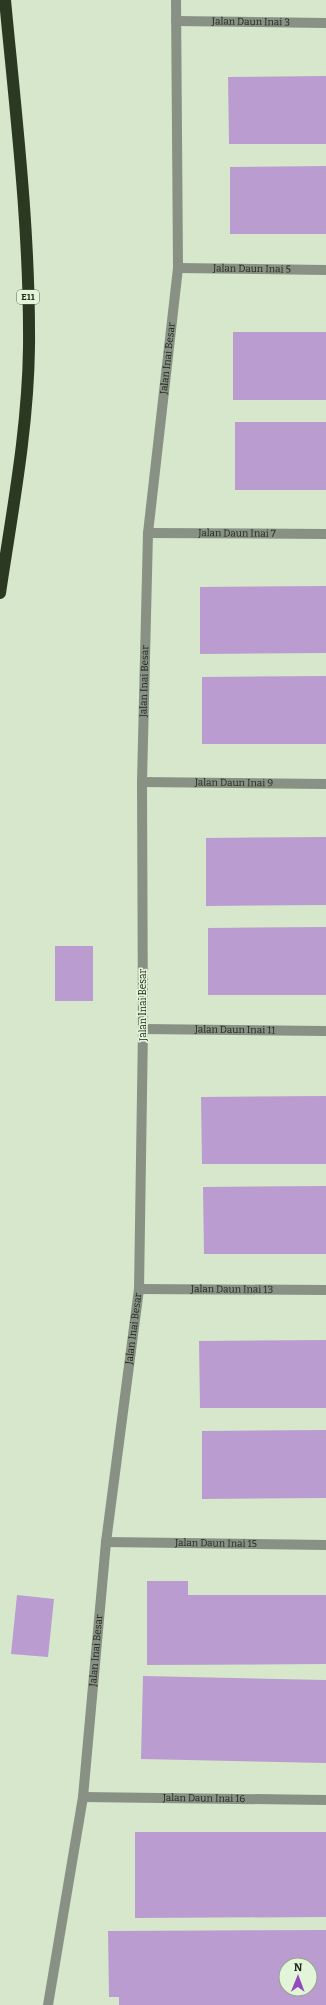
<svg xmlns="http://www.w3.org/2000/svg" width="326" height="2005" font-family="Bitter,serif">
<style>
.building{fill:#bb9cd0;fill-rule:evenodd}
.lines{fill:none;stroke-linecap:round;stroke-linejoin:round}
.street{stroke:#899185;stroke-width:10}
.highway{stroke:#2b3923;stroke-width:12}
.labels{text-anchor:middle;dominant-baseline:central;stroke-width:3.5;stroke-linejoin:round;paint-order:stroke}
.shield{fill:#e3f5d9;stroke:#5b6555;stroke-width:1}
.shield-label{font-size:9px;font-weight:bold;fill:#21271d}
.street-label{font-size:10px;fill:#21271d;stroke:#e3f5d9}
</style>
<rect width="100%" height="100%" fill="#d6e7cc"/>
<path class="building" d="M326,76V144H229L228,77Z
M326,166V234H230V167Z
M233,332H326V400H233Z
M235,422H326V490H235Z
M326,586V653L200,654V587Z
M326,676V744H202V677Z
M326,837V905L206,906V838Z
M326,927V995H208V928Z
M55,946H93V1001H55Z
M326,1096V1164H202L201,1097Z
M326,1186V1254H204L203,1187Z
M326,1340V1408H200L199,1341Z
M326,1430V1498L202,1499V1431Z
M147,1581H188V1595H326V1664L147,1665Z
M17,1595L54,1599L48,1657L11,1654Z
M143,1676L326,1680V1763L141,1759Z
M135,1832H326V1917L135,1918Z
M326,1930V2005H119V1997H109L108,1931ZM286,1965H310V1989H286Z"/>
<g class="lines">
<g class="street">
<path id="s1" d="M176,21L326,23"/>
<path id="s2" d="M178,268L326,270"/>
<path id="s3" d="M148,533L326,534"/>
<path id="s4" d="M142,782L326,784"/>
<path id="s5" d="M143,1029L326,1031"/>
<path id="s6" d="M139,1289L326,1290"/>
<path id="s7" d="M106,1542L326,1545"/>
<path id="s8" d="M83,1797L326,1800"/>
<path id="s9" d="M48,2005L83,1797L106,1542L139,1289L143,1029L142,782L148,533L178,268L176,0"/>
</g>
<path class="highway" d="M0,593C12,512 28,430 29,347C30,231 16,116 5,0"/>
</g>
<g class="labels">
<rect class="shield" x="17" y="290" width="22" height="14" rx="3"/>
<g class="shield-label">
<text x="28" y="297">E11</text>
</g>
<g class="street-label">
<text stroke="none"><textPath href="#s1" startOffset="75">Jalan Daun Inai 3</textPath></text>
<text stroke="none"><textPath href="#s2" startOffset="74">Jalan Daun Inai 5</textPath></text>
<text stroke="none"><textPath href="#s9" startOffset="1654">Jalan Inai Besar</textPath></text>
<text stroke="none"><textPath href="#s3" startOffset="89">Jalan Daun Inai 7</textPath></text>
<text stroke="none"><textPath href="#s9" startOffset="1330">Jalan Inai Besar</textPath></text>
<text stroke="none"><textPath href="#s4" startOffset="92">Jalan Daun Inai 9</textPath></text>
<text transform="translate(143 1005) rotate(-90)">Jalan Inai Besar</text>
<text stroke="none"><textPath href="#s5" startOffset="92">Jalan Daun Inai 11</textPath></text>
<text stroke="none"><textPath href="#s6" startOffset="93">Jalan Daun Inai 13</textPath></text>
<text stroke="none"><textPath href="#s9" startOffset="682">Jalan Inai Besar</textPath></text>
<text stroke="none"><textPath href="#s7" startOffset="110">Jalan Daun Inai 15</textPath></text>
<text stroke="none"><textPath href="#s9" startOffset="358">Jalan Inai Besar</textPath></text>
<text stroke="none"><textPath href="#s8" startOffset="121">Jalan Daun Inai 16</textPath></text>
</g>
</g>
<g transform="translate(298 1977) rotate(1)"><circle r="19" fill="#e3f5d9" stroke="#95a38e"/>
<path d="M0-3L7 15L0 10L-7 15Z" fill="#944bbe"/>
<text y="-6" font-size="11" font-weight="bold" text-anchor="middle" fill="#21271d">N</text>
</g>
</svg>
